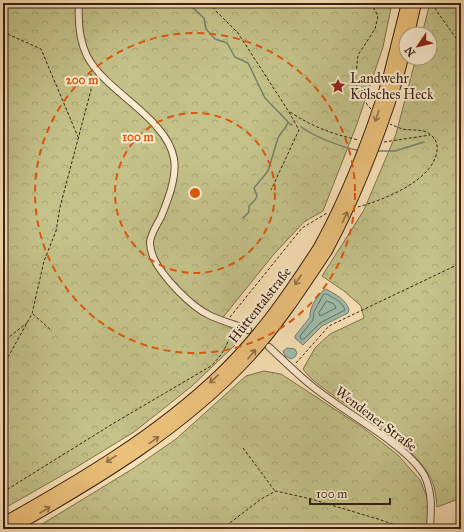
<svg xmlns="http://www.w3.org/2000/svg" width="464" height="532" font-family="'IM FELL Great Primer',serif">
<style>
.forest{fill:url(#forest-crowns);stroke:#7d714e}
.water{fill:#9ebeae;stroke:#747f70}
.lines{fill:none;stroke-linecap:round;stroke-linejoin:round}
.shore{stroke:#6a6f61;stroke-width:1}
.stream{stroke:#747f70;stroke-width:1.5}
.minor-casing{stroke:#67503c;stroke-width:8}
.trunk-casing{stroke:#362014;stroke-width:12}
.path{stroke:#362014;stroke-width:1;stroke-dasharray:3 2;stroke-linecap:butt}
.minor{stroke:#fbecd0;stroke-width:6}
.trunk{stroke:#ecc17b;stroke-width:10}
.trunk-bridge-casing{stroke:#362014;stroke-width:12;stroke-linecap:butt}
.trunk-bridge{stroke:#ecc17b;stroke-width:10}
.oneway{stroke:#917048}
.ring{fill:none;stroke:#df560c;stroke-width:2;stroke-dasharray:7 5}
.labels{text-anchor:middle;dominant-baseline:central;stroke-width:4;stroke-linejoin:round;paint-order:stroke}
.poi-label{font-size:14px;fill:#362014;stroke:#fbecd0;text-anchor:start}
.street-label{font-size:14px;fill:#362014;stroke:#fbecd0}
.centre{fill:#df560c;stroke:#fbecd0;stroke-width:2}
.ring-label{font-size:12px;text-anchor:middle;font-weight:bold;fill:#df560c;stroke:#fbecd0;stroke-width:4;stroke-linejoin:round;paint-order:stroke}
</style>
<defs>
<pattern id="forest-crowns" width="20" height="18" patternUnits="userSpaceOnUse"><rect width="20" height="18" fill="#c4c289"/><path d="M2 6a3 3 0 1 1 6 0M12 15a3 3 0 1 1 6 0" fill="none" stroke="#a9a675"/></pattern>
</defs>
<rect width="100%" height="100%" fill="#f9e2b6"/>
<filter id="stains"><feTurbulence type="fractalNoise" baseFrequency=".005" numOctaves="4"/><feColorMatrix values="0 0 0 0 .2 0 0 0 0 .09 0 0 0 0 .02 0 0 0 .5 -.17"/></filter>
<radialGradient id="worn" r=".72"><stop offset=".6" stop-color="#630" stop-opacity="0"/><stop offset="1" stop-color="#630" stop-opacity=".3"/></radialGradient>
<path class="forest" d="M3,3H392L383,47L357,124L323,211L304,222L274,254L220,321L241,335L235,345L192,386L134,432L75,468L3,509Z
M434,3H461V498L437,507C436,496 435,485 429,475C407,439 363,418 330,393C320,386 310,379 303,369L315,348L330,334L364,318L361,306L344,291L322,276L364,210L396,134L416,58H430V34H422L429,7Z
M264,371L281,374L362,427L398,455L420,480L427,497L429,510L427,529H34L134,468L176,439L246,376Z"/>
<path class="water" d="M326,289C335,294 345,299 349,309L348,313L322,326L303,345L295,338V336L310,317C309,308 318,293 326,289Z
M287,348L295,349L297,353L295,357L291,359L285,356L283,351Z"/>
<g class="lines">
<path class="shore" d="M324,294H327C333,298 343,302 345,310L320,323L304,339H301L300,336L313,320L314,312Z
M327,301L334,304L336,308L320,316L319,313Z"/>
<path class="stream" d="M190,3L191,6L204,18L206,29L215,39L227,43L235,57L248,63L265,98L290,124L292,125
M301,127C319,139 339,146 360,151
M377,151H395L424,142
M243,218L249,212V206L255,200L257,196L254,188L268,171L278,138C281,132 286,129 288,122"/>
<g class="minor-casing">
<path id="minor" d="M79,3C78,20 79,40 87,56C101,83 137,103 157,127C165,136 172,147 174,159C177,177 168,200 161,217C157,225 151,233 150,242C150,247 152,254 154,259C163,277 190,306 209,315C221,321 235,324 248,330
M269,347C283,360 297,374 312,386C337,406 365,422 390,441C402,450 416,461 424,475C433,493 431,510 430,529"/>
</g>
<g class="trunk-casing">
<path id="trunk" d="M409,34L416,3
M388,79L407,3
M397,81L406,46
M3,523C80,480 156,435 220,374C259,337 290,292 319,247
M11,529C97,480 183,429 250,356C279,324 303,287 327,251"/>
</g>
<path class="path" d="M210,3L216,11L238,33L289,112L299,130L271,190
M433,3L436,10L461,45
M453,3L461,12
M3,32L41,49L78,137
M371,109L368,106L355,83L358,55L375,29L378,16L371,3
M290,112C313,127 332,134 359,140
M384,142L430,135
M358,207C383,200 433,181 437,151C438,145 436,139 431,135C423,128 412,131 402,129C398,127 394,126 390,124
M33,314L52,331
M230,317L302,228L327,213
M3,344L8,338L28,322
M296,363L329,326L461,263
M3,366L32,314L44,261L56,231L60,207L91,90V73
M243,448L275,491
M3,492L114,423L211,366C223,354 227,346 232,330
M222,529L261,499L276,491L311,499L381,520L406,529"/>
<use href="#minor" class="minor"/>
<use href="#trunk" class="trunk"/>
<g class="trunk-bridge-casing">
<path id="trunk-bridge" d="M319,247C348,194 370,137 388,79
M327,251C356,197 378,140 397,81"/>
</g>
<use href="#trunk-bridge" class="trunk-bridge"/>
</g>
<defs><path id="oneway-shaft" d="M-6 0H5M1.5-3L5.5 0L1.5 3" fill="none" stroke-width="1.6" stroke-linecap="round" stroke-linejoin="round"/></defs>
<g class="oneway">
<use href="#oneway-shaft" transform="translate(377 116) rotate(109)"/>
<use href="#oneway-shaft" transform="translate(345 217) rotate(-65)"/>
<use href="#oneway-shaft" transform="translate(298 280) rotate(124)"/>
<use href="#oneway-shaft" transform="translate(252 354) rotate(-49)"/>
<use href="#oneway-shaft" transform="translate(214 379) rotate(137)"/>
<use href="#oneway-shaft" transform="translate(154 440) rotate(-36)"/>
<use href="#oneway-shaft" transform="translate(111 459) rotate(147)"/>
<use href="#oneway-shaft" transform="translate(45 510) rotate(-31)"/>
</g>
<g class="ring">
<circle cx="195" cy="193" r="80"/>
<circle cx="195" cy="193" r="160"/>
</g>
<defs>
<g id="sight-bare" transform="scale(1.2)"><path d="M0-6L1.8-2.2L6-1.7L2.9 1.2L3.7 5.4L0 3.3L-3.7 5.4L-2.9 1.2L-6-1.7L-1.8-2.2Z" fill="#8f2418" stroke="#fbecd0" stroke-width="2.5" paint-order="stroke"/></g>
</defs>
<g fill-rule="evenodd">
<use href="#sight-bare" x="338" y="86"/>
</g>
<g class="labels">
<g class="poi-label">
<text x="350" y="78">Landwehr<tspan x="350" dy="16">Kölsches Heck</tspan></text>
</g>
<g class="street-label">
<text transform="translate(260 305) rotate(-52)">Hüttentalstraße</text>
<text transform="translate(376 419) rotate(37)">Wendener Straße</text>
</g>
</g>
<circle cx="195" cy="193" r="6" class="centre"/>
<g class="ring-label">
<text x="82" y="84">200 m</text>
<text x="138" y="141">100 m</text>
</g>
<rect width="464" height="532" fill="none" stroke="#f9e2b6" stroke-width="16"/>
<rect x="4" y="4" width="456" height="524" fill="none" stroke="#362014" stroke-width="2"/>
<rect x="8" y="8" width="448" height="516" fill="none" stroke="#362014"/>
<g transform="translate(418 46) rotate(235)"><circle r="19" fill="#fbecd0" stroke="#ac9a85"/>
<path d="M0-3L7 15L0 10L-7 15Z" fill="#8f2418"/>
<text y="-6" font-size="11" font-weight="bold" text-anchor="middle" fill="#362014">N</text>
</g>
<path d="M310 498v6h80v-6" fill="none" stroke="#362014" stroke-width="2"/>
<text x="316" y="498" font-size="12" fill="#362014" stroke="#fbecd0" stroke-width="3" paint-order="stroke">100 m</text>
<rect width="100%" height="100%" filter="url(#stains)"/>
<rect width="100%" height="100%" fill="url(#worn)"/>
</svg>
